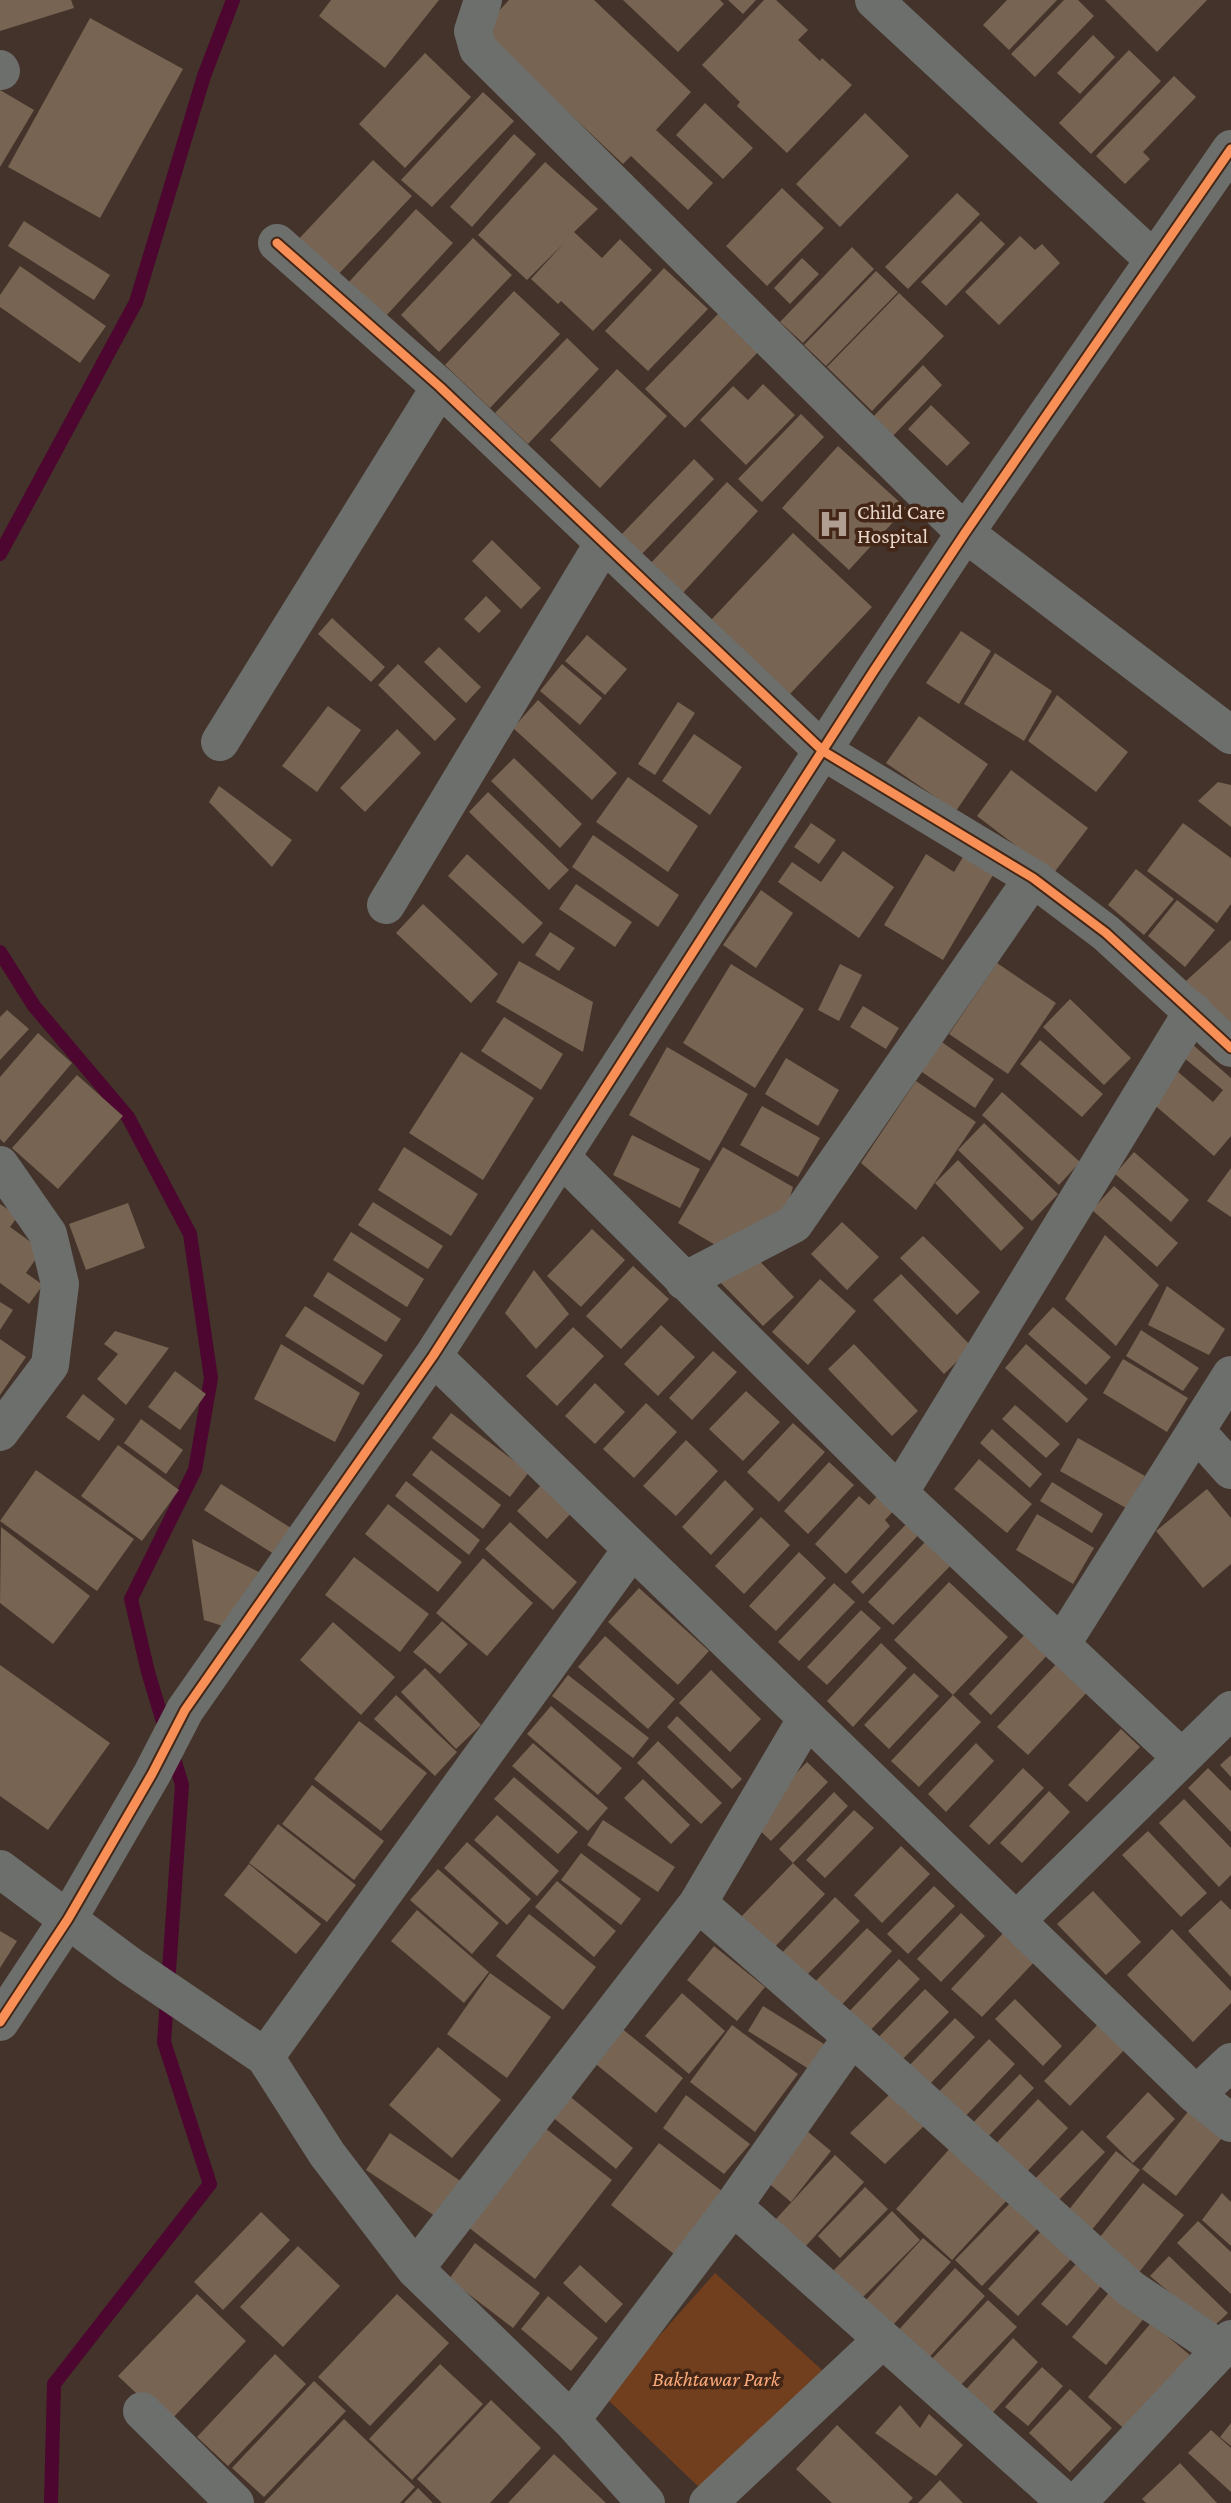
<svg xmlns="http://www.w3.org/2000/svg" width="1231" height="2503" font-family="'Crimson Pro',serif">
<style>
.green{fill:#723f1e}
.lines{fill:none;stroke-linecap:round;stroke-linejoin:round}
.stream{stroke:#4c062f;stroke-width:14}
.building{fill:#776452}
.minor{stroke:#6d6f6c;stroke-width:38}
.cycleway-casing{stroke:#432615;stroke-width:13}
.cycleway{stroke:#f78f57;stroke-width:9}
.labels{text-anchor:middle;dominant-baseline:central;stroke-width:7;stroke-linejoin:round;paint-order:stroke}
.poi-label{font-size:21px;fill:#ead7cc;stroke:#432615;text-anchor:start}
.park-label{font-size:21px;font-style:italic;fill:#faa97a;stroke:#432615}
</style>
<rect width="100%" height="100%" fill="#44332a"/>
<path class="green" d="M715,2273L822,2370L706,2494L605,2397Z"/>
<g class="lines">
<path class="stream" d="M0,554L136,302L204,76L233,0
M0,952L34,1006L128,1117L190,1234L211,1378L195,1470L131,1599L148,1672L182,1785L164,2042L210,2184L54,2384L51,2503"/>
</g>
<path class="building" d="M0,0H71L74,8L0,31Z
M331,0H439L385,68L319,16Z
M509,0H594L691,92L656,130L713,183L688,210L631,156L623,164L481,30Z
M623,0H720L724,4L678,52Z
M728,0H756L743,14Z
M764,0H776L808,30L798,40L820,61L822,58L852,85L787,153L737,106L740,102L702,65Z
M1007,0H1057L1009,50L983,25Z
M1064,0H1078L1094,16L1035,77L1011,54Z
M1105,0H1207L1157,52Z
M90,18L183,69L100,218L8,167Z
M1093,35L1115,57L1080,94L1057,73Z
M1129,50L1161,81L1091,154L1059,123Z
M425,53L471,97L405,168L359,124Z
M1174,76L1196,97L1143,152L1150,159L1125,184L1096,156Z
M0,90L34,110L0,167Z
M483,92L514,121L432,207L401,180Z
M705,103L753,148L723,179L676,135Z
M865,113L909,156L840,227L796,184Z
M514,134L536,154L472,227L450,207Z
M373,160L412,196L333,280L295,243Z
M545,162L598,209L574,232L602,258L620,239L652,270L593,331L561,301L558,304L531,279L564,243L527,280L478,235Z
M782,188L824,228L767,286L726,246Z
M957,193L980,214L908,289L885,267Z
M416,209L453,243L385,317L348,283Z
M24,221L110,275L94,300L8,246Z
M981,221L1005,244L946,306L921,282Z
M1020,236L1035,250L1042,244L1060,263L999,325L965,292Z
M473,238L512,275L439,352L401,315Z
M852,247L874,269L803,343L780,322Z
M802,258L819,274L790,304L774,288Z
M20,266L106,326L80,363L0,307V295Z
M664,268L708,309L648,371L605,331Z
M876,271L898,292L826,366L804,345Z
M514,291L560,334L490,408L445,365Z
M899,293L944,336L872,411L827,367Z
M719,313L758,352L685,428L645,389Z
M567,338L599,369L528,444L495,413Z
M923,365L942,385L889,440L869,421Z
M617,369L667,416L600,488L550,440Z
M763,384L795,415L746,465L700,420L733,386L748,400Z
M931,405L970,443L947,466L908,429Z
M801,414L824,437L762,502L738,479Z
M838,446L906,508L849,570L782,508Z
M694,459L714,479L640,556L620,536Z
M727,482L758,511L681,595L649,565Z
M793,533L872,607L790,694L711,620Z
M492,540L541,588L521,609L472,561Z
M486,596L501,611L479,633L464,619Z
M332,618L385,667L371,682L318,634Z
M961,631L991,651L959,704L926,683Z
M587,635L627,669L605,695L565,661Z
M439,647L481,687L466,703L424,662Z
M995,653L1052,691L1024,741L964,704Z
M398,664L456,719L435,741L378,685Z
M562,664L602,698L580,725L540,691Z
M1057,695L1128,752L1096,792L1028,741Z
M538,700L617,773L592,800L513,728Z
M678,702L695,713L655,775L638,764Z
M328,706L361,730L317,792L282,766Z
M919,716L988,764L956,811L886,763Z
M397,729L421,753L365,812L340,788Z
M694,734L742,767L710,815L662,781Z
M514,758L582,824L560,848L491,781Z
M1011,770L1088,828L1053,874L977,816Z
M628,777L698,826L668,872L596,822Z
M1218,782L1231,785V827L1198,801Z
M219,786L292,840L272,867L209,802Z
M488,792L569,870L549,890L469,812Z
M811,823L836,840L819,864L794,847Z
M1183,823L1231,858V904L1217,923L1147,871Z
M593,835L679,895L658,927L572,867Z
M843,851L894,887L859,938L778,882L792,862L821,882Z
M467,854L543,923L523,944L448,876Z
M926,854L954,872L963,857L993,875L943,960L884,925Z
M1136,869L1174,899L1144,935L1108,905Z
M576,884L632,922L615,947L559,909Z
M761,890L793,913L756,968L723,945Z
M1177,900L1215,930L1185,967L1148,936Z
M423,904L498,974L471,1003L396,933Z
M550,932L575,948L559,971L535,955Z
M1231,940V1030L1186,981Z
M519,961L593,1002L583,1052L496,1002Z
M997,963L1056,1003L1008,1074L949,1034Z
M731,964L804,1009L755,1088L683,1043Z
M840,964L862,975L839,1021L818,1010Z
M1070,999L1131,1058L1104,1085L1043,1027Z
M863,1006L899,1028L886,1049L850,1027Z
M7,1010L29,1029L0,1060V1017Z
M504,1017L563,1054L541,1090L481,1051Z
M38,1033L72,1063L4,1143L0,1139V1077Z
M939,1040L994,1079L975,1108L919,1070Z
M1040,1040L1103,1094L1082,1117L1020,1064Z
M1193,1045L1231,1078V1136L1214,1156L1151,1102L1177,1071L1213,1102L1223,1090L1183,1057Z
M667,1047L748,1094L710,1161L629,1115Z
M461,1052L534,1098L483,1180L409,1133Z
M786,1058L839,1090L818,1126L765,1094Z
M77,1075L123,1116L58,1189L12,1148Z
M916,1081L976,1122L916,1210L861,1163Z
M1002,1092L1080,1162L1059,1185L982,1115Z
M762,1106L820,1138L798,1177L740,1145Z
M984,1123L1058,1194L1032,1221L958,1150Z
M632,1135L700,1169L680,1208L613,1175Z
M404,1147L478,1194L451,1236L378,1190Z
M723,1147L793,1187L785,1214L729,1253L678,1223Z
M1134,1152L1189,1200L1171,1222L1115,1174Z
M958,1160L1024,1228L1001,1251L935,1183Z
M1231,1168V1217L1207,1201Z
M1114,1186L1178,1243L1157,1267L1092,1210Z
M373,1202L443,1246L428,1269L358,1225Z
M128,1203L145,1248L86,1270L69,1224Z
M0,1204L18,1216L10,1227L42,1250L26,1273L43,1285L29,1304L0,1283Z
M842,1222L879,1257L847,1290L811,1254Z
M592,1229L625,1260L581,1307L547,1276Z
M351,1232L424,1279L407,1307L333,1260Z
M1105,1235L1159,1285L1116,1346L1065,1299Z
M923,1236L980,1292L957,1315L900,1258Z
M751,1252L794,1297L763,1326L720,1282Z
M633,1266L669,1299L621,1349L586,1316Z
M534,1270L569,1314L536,1349L505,1313Z
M328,1272L401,1319L386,1342L313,1296Z
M901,1274L972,1347L944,1374L873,1300Z
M820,1279L856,1311L808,1365L772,1332Z
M1167,1286L1225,1329L1209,1355L1148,1325Z
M0,1302L13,1310L0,1330Z
M305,1306L383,1355L363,1385L285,1336Z
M1053,1307L1111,1357L1086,1385L1028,1334Z
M661,1325L695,1357L658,1396L624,1364Z
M573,1327L604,1356L557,1406L526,1376Z
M1141,1330L1199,1368L1183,1391L1126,1356Z
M115,1331L169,1348L126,1405L97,1379L118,1354L104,1344Z
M0,1339L26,1357L0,1395Z
M281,1344L360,1393L335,1442L254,1399Z
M854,1344L918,1411L892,1436L828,1369Z
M1026,1344L1088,1399L1067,1423L1005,1368Z
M713,1351L737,1372L692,1420L669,1398Z
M1123,1359L1188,1398L1167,1432L1103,1393Z
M175,1371L206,1394L180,1430L148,1407Z
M595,1383L625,1412L595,1444L565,1416Z
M746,1391L780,1422L743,1461L709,1429Z
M83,1394L115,1419L99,1441L66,1417Z
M646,1403L677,1432L634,1478L603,1449Z
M1015,1405L1060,1444L1046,1458L1002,1419Z
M451,1413L529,1472L510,1497L432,1438Z
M141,1419L183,1450L166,1474L124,1443Z
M793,1423L825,1452L779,1502L747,1472Z
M992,1429L1042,1474L1030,1488L980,1443Z
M1078,1438L1145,1476L1126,1508L1060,1471Z
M686,1440L718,1471L676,1516L643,1486Z
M118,1445L179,1490L142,1541L81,1496Z
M431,1450L501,1505L483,1529L412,1475Z
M979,1459L1032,1504L1007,1533L954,1489Z
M829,1462L854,1485L808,1534L784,1511Z
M36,1470L134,1539L97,1591L0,1521Z
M725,1480L754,1509L711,1555L682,1527Z
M406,1481L480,1540L469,1555L395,1496Z
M544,1482L574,1510L547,1539L517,1511Z
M1052,1482L1103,1514L1092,1533L1040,1501Z
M221,1484L291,1528L274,1554L204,1510Z
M1207,1489L1231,1518V1564L1203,1588L1156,1531Z
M881,1492L897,1507L885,1520L890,1526L846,1574L815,1544L859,1496L869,1505Z
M388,1504L462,1562L438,1592L365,1534Z
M1037,1514L1094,1548L1073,1584L1016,1550Z
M761,1517L790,1545L744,1594L715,1566Z
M912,1518L924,1529L863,1594L851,1582Z
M510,1522L577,1582L553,1610L485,1549Z
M1,1527L90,1596L53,1644L0,1603Z
M192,1539L259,1572L226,1627L204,1620Z
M927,1540L952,1564L893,1625L868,1602Z
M799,1552L826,1578L776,1631L749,1606Z
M354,1557L429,1614L400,1652L325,1595Z
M483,1558L533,1603L487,1656L436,1613Z
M949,1582L1008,1637L953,1695L894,1640Z
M834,1583L855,1602L799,1661L778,1642Z
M639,1588L709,1651L678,1685L608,1622Z
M861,1610L881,1628L827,1685L807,1667Z
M442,1621L468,1644L440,1674L413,1652Z
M333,1622L395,1677L361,1715L300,1660Z
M1031,1628L1053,1649L991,1715L969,1694Z
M605,1636L675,1699L648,1729L578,1667Z
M881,1643L907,1668L853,1727L827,1701Z
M1062,1658L1092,1687L1028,1755L997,1727Z
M0,1665L110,1743L48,1830L0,1796Z
M425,1668L481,1725L456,1749L401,1692Z
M711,1670L761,1719L730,1752L679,1703Z
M914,1673L939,1696L889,1749L864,1725Z
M568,1675L649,1738L633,1758L552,1696Z
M396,1695L457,1752L435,1776L374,1719Z
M953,1695L981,1722L919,1787L891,1761Z
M551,1706L622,1768L598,1795L527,1734Z
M677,1716L742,1779L732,1789L667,1727Z
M359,1721L427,1773L381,1831L314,1779Z
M1121,1729L1140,1747L1087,1802L1068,1785Z
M658,1741L722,1803L701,1824L637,1763Z
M533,1743L608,1808L588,1831L512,1766Z
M976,1743L994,1761L946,1812L928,1794Z
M1231,1755V1777L1220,1765Z
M807,1762L828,1782L771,1841L750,1821Z
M1023,1768L1044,1788L989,1845L969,1826Z
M1208,1768L1231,1791V1832L1188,1788Z
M514,1777L578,1832L558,1854L494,1799Z
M643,1779L690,1825L671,1844L624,1798Z
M312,1785L384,1841L354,1880L282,1824Z
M1049,1791L1070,1812L1022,1863L1000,1843Z
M834,1792L848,1806L793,1863L779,1849Z
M1184,1799L1231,1848V1875L1219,1887L1159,1823Z
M854,1810L874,1828L825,1878L806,1860Z
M497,1815L559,1871L537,1896L474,1840Z
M603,1820L675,1867L658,1892L587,1845Z
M278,1824L356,1885L327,1922L249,1863Z
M1148,1831L1207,1893L1181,1917L1122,1855Z
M467,1842L531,1899L507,1925L444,1868Z
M901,1846L930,1874L882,1923L854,1895Z
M581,1853L641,1899L621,1925L561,1880Z
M793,1863L825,1894L772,1950L739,1919Z
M249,1864L321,1924L296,1954L224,1895Z
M438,1869L499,1923L472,1954L410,1900Z
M557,1881L616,1931L594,1957L535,1907Z
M934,1886L955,1906L908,1954L887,1934Z
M1093,1891L1141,1942L1106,1975L1057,1924Z
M835,1897L860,1921L802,1980L778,1957Z
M1221,1900L1231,1910V1977L1188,1931Z
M417,1910L489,1972L464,2003L391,1941Z
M961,1913L985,1936L941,1982L917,1959Z
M529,1914L596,1967L563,2010L496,1956Z
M867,1928L892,1951L834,2013L808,1989Z
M1172,1929L1231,1991V2003L1193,2042L1127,1975Z
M1006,1930L1037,1959L982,2017L951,1989Z
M0,1931L17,1941L0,1968Z
M714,1946L765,1987L737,2021L687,1980Z
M899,1959L920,1979L862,2039L841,2020Z
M490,1973L551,2017L507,2078L447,2034Z
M925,1989L949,2012L895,2067L872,2044Z
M682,1993L725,2031L689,2074L645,2036Z
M1015,1999L1062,2046L1043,2066L995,2019Z
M763,2006L824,2044L809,2069L748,2031Z
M955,2018L975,2037L927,2087L907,2068Z
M1102,2020L1128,2046L1070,2106L1044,2081Z
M732,2025L798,2074L755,2132L690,2082Z
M620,2027L683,2078L656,2113L592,2061Z
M989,2039L1015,2064L958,2124L932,2099Z
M438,2047L501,2100L452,2158L389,2105Z
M1020,2074L1034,2088L980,2145L965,2131Z
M892,2092L927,2123L885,2164L850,2133Z
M1148,2092L1175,2119L1133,2163L1106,2137Z
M567,2094L633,2148L616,2169L550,2115Z
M686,2095L750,2144L724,2174L663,2128Z
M1038,2099L1068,2128L1020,2179L989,2151Z
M1191,2108L1225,2134L1176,2196L1142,2169Z
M545,2128L612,2180L535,2279L468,2227Z
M1082,2130L1105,2152L1051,2208L1028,2186Z
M807,2131L831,2151L791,2202L766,2181Z
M390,2133L465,2184L441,2220L366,2170Z
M659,2143L722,2191L674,2254L611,2205Z
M952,2146L1009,2198L952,2260L896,2209Z
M1116,2151L1140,2170L1087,2236L1063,2217Z
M835,2155L864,2182L805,2247L775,2220Z
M1143,2183L1184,2215L1133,2280L1092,2247Z
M865,2187L888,2209L840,2258L818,2236Z
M1222,2193L1231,2202V2246L1202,2220Z
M1015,2198L1042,2224L982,2286L955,2260Z
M892,2211L920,2240L859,2301L831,2273Z
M261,2212L290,2240L223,2310L194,2282Z
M1198,2221L1231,2252V2294L1177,2243Z
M1044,2228L1074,2256L1018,2316L988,2289Z
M923,2238L951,2262L892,2326L865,2301Z
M475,2243L540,2293L513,2328L449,2279Z
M298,2246L340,2286L283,2347L240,2307Z
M1169,2256L1228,2313L1212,2328L1150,2276Z
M1076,2264L1101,2286L1067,2326L1041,2304Z
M580,2265L623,2304L606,2323L563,2283Z
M955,2268L985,2296L925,2362L894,2335Z
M1112,2289L1145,2317L1106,2365L1072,2337Z
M197,2294L246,2341L168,2423L118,2376Z
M397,2294L449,2343L370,2426L318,2377Z
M548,2296L598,2338L571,2371L521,2329Z
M988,2300L1017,2327L954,2392L926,2365Z
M1151,2323L1190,2355L1128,2432L1088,2397Z
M1013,2338L1038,2362L986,2420L959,2397Z
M275,2354L306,2384L228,2466L197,2437Z
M440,2364L483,2404L412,2480L369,2439Z
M1042,2367L1063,2386L1028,2426L1005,2407Z
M314,2381L346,2411L264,2497L232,2468Z
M1070,2389L1112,2428L1070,2472L1029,2433Z
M491,2400L541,2448L490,2503H442L417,2479Z
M900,2405L920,2428L929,2414L963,2445L936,2476L875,2433Z
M344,2419L415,2487L400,2503H264Z
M1231,2423V2446L1220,2437Z
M837,2425L913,2498L908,2503H832L796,2469Z
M1211,2430L1231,2448V2492L1188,2453Z
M554,2454L606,2503H508Z
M1180,2463L1217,2503H1146L1142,2499Z
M940,2480L963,2503H918Z
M418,2488L433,2503H404Z"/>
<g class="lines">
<path class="minor" d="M483,0L473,31L478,49L965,533L1231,735
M874,0L1153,259
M0,69L1,71
M277,243L440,387L823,751L1033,878L1106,933L1231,1048
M220,742L440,387
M386,905L603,544
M562,1158L899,1493L1181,1757
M0,1165L48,1234L60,1284L50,1365L0,1432
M684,1281L794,1224L1033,878
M433,1356L1196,2095L1231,2123
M1196,1431L1231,1470
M899,1493L1193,1011
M1061,1645L1231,1375
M0,1869L129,1965L265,2057L327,2154L415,2269L571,2420L646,2503
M698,1903L852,2037L1131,2289L1220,2349
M1016,1921L1231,1710
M0,2022L68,1919L152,1774L185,1710L433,1356L873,672L965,533L1231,149
M265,2057L632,1549
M1196,2095L1231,2062
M733,2206L1067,2503
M415,2269L698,1903L807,1718
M142,2411L235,2503
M571,2420L733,2206L852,2037
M708,2503L882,2340
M1077,2503L1231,2339"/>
<g class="cycleway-casing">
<path id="cycleway" d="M277,243L440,387L823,751L1033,878L1106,933L1231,1048
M0,2022L68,1919L152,1774L185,1710L433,1356L873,672L965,533L1231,149"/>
</g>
<use href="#cycleway" class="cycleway"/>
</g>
<defs>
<g id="hospital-bare" transform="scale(2.415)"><path d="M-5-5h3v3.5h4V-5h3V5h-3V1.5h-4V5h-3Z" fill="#b09e93" stroke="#432615" stroke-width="2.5" paint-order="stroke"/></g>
</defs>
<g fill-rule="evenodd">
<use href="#hospital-bare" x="834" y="524"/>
</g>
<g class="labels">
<g class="poi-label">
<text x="857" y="512">Child Care<tspan x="857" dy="24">Hospital</tspan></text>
</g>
<g class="park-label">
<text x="716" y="2379">Bakhtawar Park</text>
</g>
</g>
</svg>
